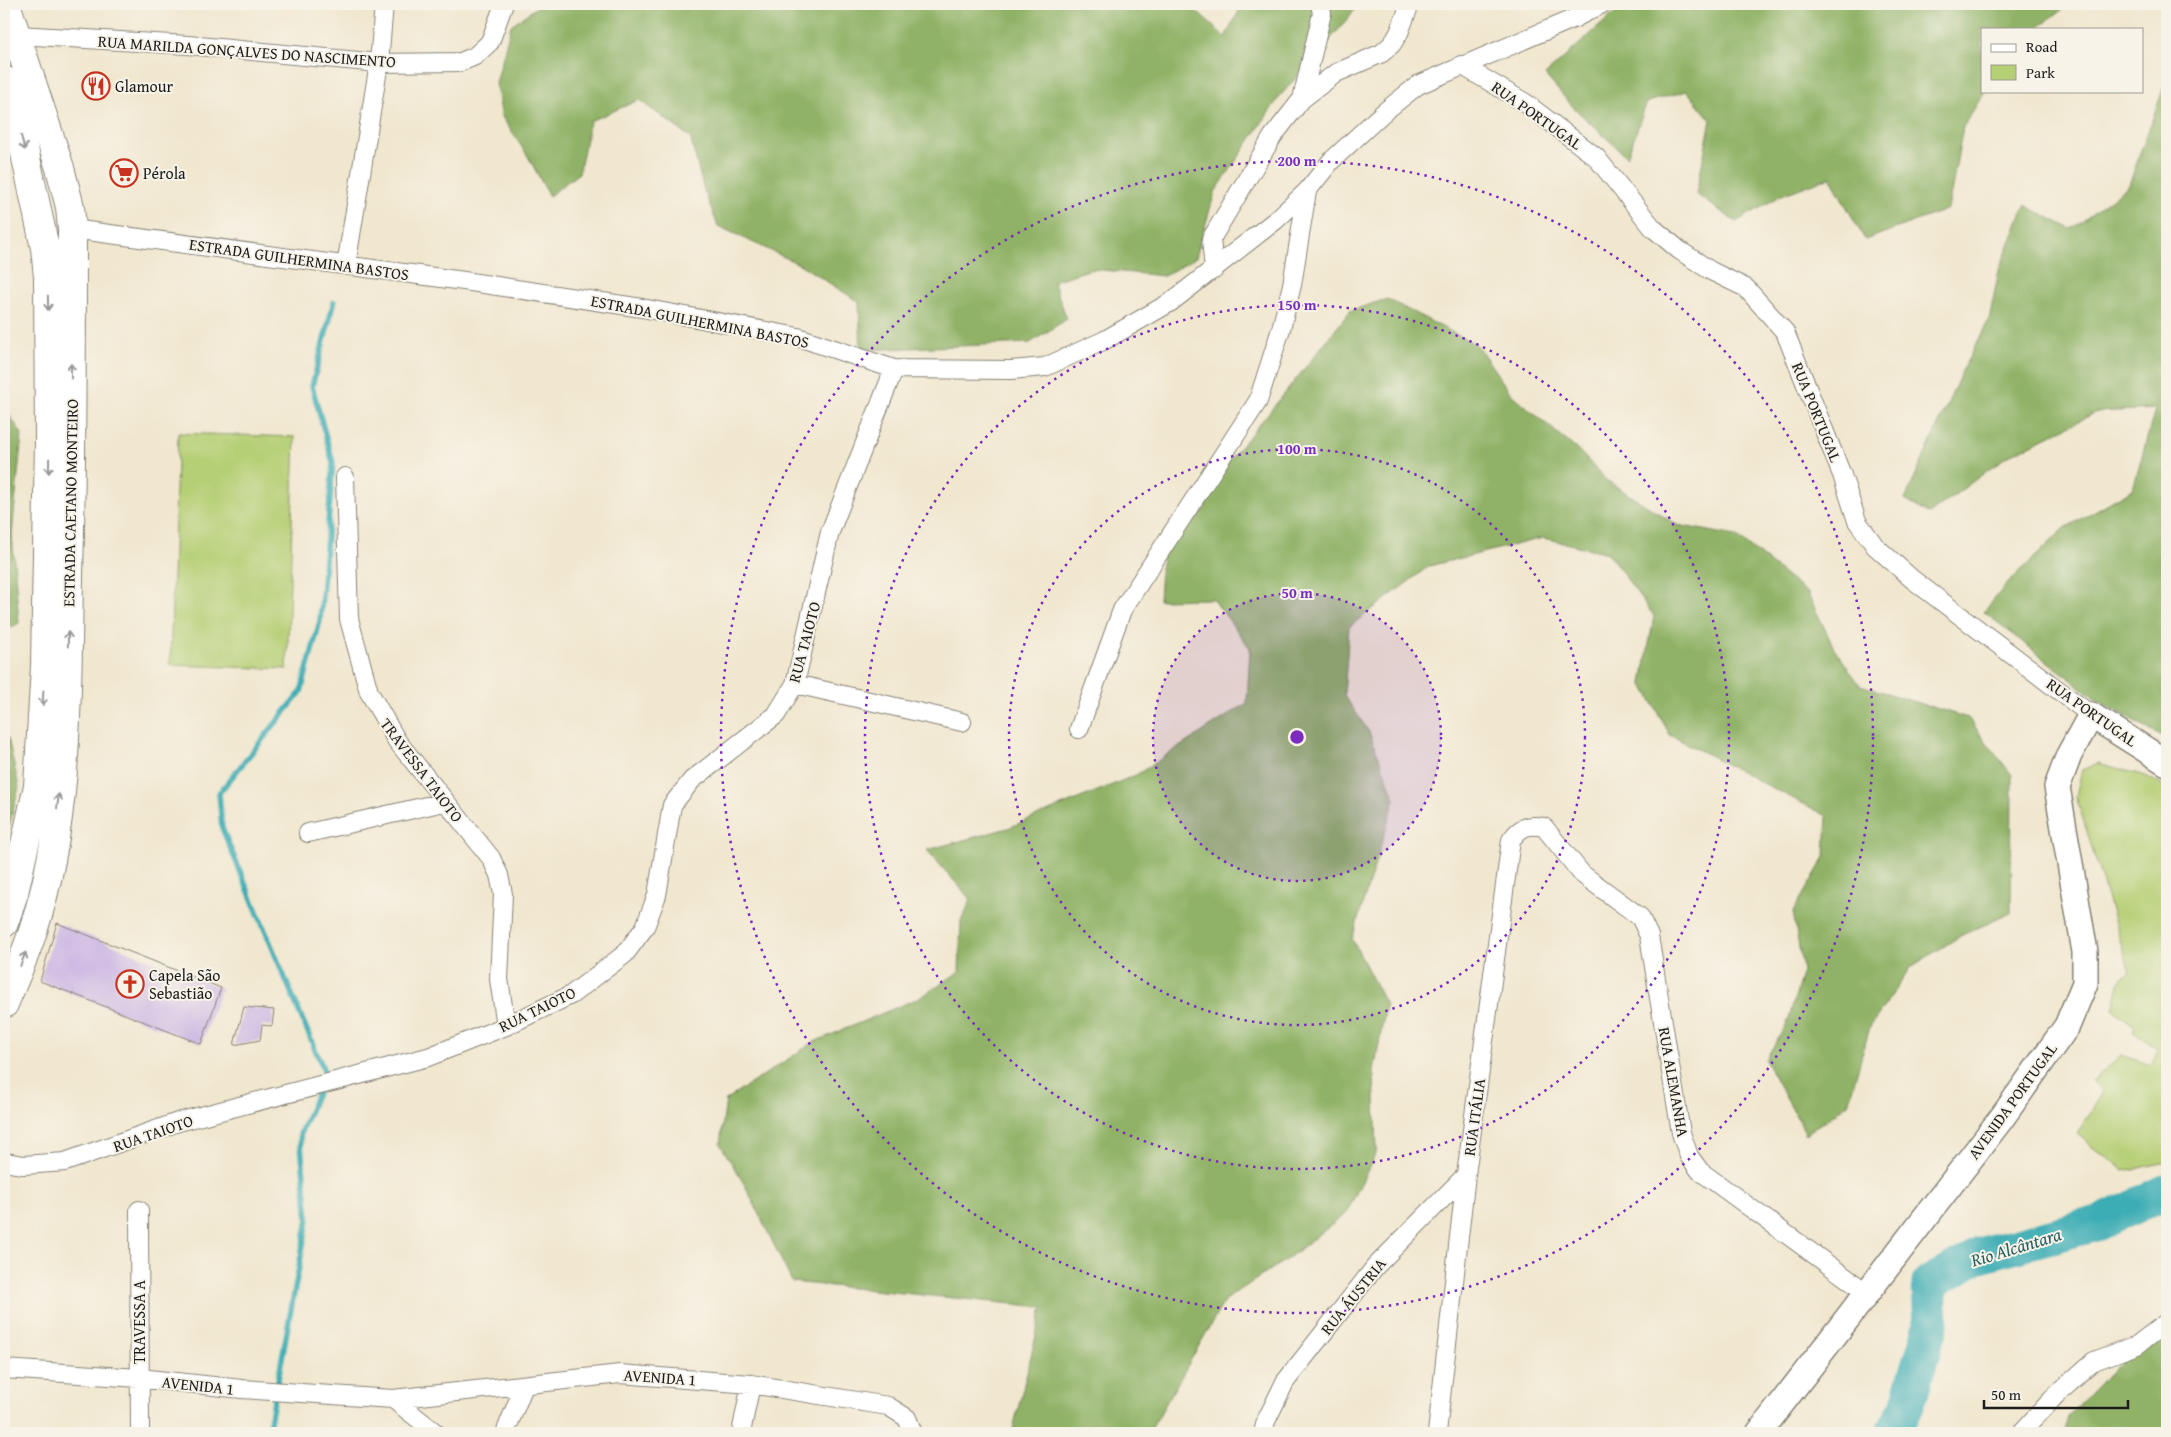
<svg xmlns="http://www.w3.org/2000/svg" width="2171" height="1437" font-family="'Gentium Book Plus',serif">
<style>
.green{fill:#b5cf74;stroke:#687648}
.forest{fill:#90b266;stroke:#566741}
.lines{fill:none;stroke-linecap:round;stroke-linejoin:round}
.stream{stroke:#3cadb5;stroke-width:5.5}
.river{stroke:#3cadb5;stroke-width:35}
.building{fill:#cbb4e3}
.street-casing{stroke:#868276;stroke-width:20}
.secondary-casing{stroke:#868276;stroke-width:28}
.primary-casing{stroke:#868276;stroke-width:30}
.street{stroke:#fff;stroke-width:18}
.secondary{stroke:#fff;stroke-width:25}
.primary{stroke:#fff;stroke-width:28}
.oneway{stroke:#999}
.ring{fill:none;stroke:#7b2cbf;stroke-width:2.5;stroke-dasharray:2.5 5}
.labels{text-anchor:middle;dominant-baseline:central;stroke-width:4;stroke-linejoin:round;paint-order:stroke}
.street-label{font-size:16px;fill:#1c1c1c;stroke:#f7f3e8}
.poi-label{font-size:16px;fill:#1c1c1c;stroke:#f7f3e8;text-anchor:start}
.water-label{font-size:18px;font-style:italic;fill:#2a5d61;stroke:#f7f3e8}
.centre{fill:#7b2cbf;stroke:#f7f3e8;stroke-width:2.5}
.ring-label{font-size:15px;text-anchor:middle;font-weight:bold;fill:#7b2cbf;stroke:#f7f3e8;stroke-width:4;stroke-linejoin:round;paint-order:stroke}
</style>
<rect width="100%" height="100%" fill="#f7f3e8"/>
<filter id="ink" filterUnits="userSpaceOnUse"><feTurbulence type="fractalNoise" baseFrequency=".02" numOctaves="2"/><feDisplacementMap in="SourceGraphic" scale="10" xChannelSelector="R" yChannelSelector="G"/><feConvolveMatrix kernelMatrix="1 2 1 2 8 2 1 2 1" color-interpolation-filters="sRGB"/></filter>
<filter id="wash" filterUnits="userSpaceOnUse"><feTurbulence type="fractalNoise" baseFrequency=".0096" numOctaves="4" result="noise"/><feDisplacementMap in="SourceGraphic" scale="20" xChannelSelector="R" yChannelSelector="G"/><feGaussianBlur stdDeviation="1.12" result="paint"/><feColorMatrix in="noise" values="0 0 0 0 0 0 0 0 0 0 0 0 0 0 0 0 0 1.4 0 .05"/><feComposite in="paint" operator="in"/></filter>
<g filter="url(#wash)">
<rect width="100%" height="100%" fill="#f1e7cf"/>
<path class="green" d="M178,433L295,437L287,669L170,665Z
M2098,763L2146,776L2167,788V1162L2124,1171L2077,1134L2103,1092L2092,1081L2121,1055L2151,1065L2158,1049L2133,1032L2135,1026L2113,1010L2120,980L2130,972L2076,796L2082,770Z"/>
<path class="forest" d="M541,4H1188L1225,37L1243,4H1358L1347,20L1280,96L1215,192L1196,257L1164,276L1092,269L1053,281L1067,319L1030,343L861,350L859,302L801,265L718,226L704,190L690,137L639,100L590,121L579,173L549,196L529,158L502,117L496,84L511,25Z
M1624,4H2070L2036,29H1982V91H1985L1963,127L1948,209L1865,240L1830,177L1782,195L1736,222L1696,194L1711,120L1687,91L1647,102L1627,157L1573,107L1545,75Z
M2167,78V739L2100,702L1984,612L2005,586L2065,528L2133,489L2155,409L2097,412L2006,457L1929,514L1905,500L1962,371L1989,320L1999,270L2025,205L2071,229L2129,185Z
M1387,299L1477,345L1511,394L1582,454L1606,480L1677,525L1736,536L1808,594L1834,648L1860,685L1968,718L2012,775L2011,913L1962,935L1911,967L1870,1027L1848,1104L1806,1134L1765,1060L1787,1024L1803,971L1793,912L1825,857L1827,816L1670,735L1642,683L1654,616L1608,553L1543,538L1429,566L1349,627L1344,695L1369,732L1395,799L1352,939L1386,1005L1374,1071L1377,1151L1346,1214L1287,1259L1225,1300L1149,1433H1012L1043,1307L792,1282L746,1187L720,1144L726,1100L814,1042L921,997L959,972L961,921L971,900L927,850L1008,828L1136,775L1247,703L1250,648L1213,599L1159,600L1162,554L1227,463L1286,392L1350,311Z
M7,412L22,434L12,534L19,623L4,632V413Z
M4,736L8,738L19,787L7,835L4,838Z
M2167,1323V1433H2064L2068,1416L2120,1363Z"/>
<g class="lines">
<path class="stream" d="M322,1080L325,1073L222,828L219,793L301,692L320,621L333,463L312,386L334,302
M268,1433L308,1219L300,1134L319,1089"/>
<path class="river" d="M1893,1433L1907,1406L1931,1326L1929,1283L1980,1255L2099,1223L2167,1191"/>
</g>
<g id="blocks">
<path class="building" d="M57,923L221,988L201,1044L40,981Z
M244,1007L274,1010L272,1026L262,1025L260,1040L234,1045Z"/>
</g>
</g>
<g filter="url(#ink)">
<use href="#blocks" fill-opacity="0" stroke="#868276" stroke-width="1"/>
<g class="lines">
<g class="street-casing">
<path id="street" d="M18,35L188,45L379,63L461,62L475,56L490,42L504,4
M1461,65L1524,102L1596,157L1653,228L1679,250L1711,271L1746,288L1785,332L1842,475L1857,521L1875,546L1912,579L2091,715
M1302,99L1322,13L1320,4
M72,229L464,281L642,308L798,337L894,369L1011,370L1045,367L1105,340L1171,302L1276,220L1307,191L1331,161L1384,112L1418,85L1575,18L1602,4
M346,266L379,63L384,4
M1214,270L1211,239L1273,136L1302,99L1336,73L1382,53L1392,44L1399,33L1410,4
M345,477L349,619L369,692L397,741L491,858L499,875L503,894L499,979L506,1026
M795,684L962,722
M1079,729L1122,610L1258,401L1281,329L1292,285L1307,191
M308,833L444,802
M4,1162L23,1165L65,1162L178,1122L428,1057L506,1026L571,995L625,954L645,927L657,895L672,805L692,780L776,715L795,684L830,532L894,369
M139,1210L140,1433
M4,1369L139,1378L242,1389L393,1399L620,1374L751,1384L888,1406L907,1418L913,1433
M393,1399L436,1433
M505,1433L524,1386
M741,1433L751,1384
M1263,1433L1266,1421L1285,1382L1375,1267L1466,1175
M1437,1433L1466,1175L1511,840C1521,826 1528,824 1544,827L1582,874L1640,917L1649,936L1681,1133L1689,1156L1700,1171L1867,1293
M2021,1433L2056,1395L2094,1361L2137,1345L2167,1322"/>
</g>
<g class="secondary-casing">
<path id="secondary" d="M1759,1433L2001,1119L2067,1026L2085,983V952L2057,787L2069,755L2091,715L2167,763"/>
</g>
<g class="primary-casing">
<path id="primary" d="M4,80L23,144L45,248L48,277L49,440L45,666L38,786L14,893L4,923
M4,1004C14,980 25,956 33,931C70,818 67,693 69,575C72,460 72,344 72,229L70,207L60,168L6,4"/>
</g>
<use href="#street" class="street"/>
<use href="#secondary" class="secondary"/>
<use href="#primary" class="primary"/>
</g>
<defs><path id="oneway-shaft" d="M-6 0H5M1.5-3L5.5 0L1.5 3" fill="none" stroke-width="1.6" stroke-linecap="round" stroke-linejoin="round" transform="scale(1.25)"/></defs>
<g class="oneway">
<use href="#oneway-shaft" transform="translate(23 143) rotate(75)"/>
<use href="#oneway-shaft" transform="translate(48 303) rotate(89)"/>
<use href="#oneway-shaft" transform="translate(71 371) rotate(-90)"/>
<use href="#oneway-shaft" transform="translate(49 466) rotate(91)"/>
<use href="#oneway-shaft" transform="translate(68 639) rotate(-89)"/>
<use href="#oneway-shaft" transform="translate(43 698) rotate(93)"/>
<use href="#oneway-shaft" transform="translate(58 801) rotate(-83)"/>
<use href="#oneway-shaft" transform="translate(23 959) rotate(-69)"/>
</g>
</g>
<circle cx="1297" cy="737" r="144" fill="#7b2cbf" fill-opacity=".12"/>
<g class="ring">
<circle cx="1297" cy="737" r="144"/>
<circle cx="1297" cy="737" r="288"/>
<circle cx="1297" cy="737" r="432"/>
<circle cx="1297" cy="737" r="576"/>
</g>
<defs>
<g id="restaurant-ring" transform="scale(1.4375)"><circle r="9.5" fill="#f7f3e8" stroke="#c8321e" stroke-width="1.5"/><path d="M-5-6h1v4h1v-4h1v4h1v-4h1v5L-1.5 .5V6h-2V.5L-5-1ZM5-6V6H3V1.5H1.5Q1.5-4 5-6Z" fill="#c8321e"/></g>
<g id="supermarket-ring" transform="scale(1.4375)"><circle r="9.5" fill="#f7f3e8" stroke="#c8321e" stroke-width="1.5"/><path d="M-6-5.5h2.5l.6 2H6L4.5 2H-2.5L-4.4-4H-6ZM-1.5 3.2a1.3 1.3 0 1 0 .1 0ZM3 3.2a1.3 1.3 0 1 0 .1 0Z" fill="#c8321e"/></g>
<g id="church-ring" transform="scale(1.4375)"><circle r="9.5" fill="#f7f3e8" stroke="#c8321e" stroke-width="1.5"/><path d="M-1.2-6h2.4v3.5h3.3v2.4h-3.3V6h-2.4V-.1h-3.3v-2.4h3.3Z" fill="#c8321e"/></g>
</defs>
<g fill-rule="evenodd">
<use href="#restaurant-ring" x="96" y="86"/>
<use href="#supermarket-ring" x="124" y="173"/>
<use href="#church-ring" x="130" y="984"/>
</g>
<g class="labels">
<g class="street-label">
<text transform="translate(247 51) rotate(4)">RUA MARILDA GONÇALVES DO NASCIMENTO</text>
<text transform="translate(1537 115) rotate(35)">RUA PORTUGAL</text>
<text transform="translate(299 259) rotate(8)">ESTRADA GUILHERMINA BASTOS</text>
<text transform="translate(700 321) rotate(11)">ESTRADA GUILHERMINA BASTOS</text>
<text transform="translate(1817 412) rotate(68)">RUA PORTUGAL</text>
<text transform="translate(70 503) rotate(-89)">ESTRADA CAETANO MONTEIRO</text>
<text transform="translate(804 642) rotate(-75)">RUA TAIOTO</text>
<text transform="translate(2092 712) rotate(35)">RUA PORTUGAL</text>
<text transform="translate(422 770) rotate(53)">TRAVESSA TAIOTO</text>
<text transform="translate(537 1009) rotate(-26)">RUA TAIOTO</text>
<text transform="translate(1674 1082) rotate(80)">RUA ALEMANHA</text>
<text transform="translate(2012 1101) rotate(-54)">AVENIDA PORTUGAL</text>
<text transform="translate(1474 1117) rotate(-82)">RUA ITÁLIA</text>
<text transform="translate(153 1133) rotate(-19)">RUA TAIOTO</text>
<text transform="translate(1353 1296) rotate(-51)">RUA ÁUSTRIA</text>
<text transform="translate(139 1322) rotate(-90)">TRAVESSA A</text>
<text transform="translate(660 1377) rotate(4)">AVENIDA 1</text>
<text transform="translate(198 1385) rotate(6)">AVENIDA 1</text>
</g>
<g class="poi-label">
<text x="115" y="86">Glamour</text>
<text x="143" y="173">Pérola</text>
<text x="149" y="975">Capela São<tspan x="149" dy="18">Sebastião</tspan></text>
</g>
<g class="water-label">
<text transform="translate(2016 1247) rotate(-17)">Rio Alcântara</text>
</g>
</g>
<circle cx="1297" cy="737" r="8" class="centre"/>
<g class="ring-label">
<text x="1297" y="166">200 m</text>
<text x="1297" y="310">150 m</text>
<text x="1297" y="454">100 m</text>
<text x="1297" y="598">50 m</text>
</g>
<rect width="2171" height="1437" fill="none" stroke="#f7f3e8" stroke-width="20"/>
<rect x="1981" y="28" width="162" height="65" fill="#f7f3e8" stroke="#9f9d96"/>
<rect x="1991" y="44" width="25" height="8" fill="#ffffff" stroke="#9f9d96"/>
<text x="2026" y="52" font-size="15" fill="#1c1c1c">Road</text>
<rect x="1991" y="65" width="25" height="15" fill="#b5cf74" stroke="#9f9d96"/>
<text x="2026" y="78" font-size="15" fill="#1c1c1c">Park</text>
<path d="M1984 1400v8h144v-8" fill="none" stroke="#1c1c1c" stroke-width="2.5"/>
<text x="1991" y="1400" font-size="15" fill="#1c1c1c" stroke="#f7f3e8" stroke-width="4" paint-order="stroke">50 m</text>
</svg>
